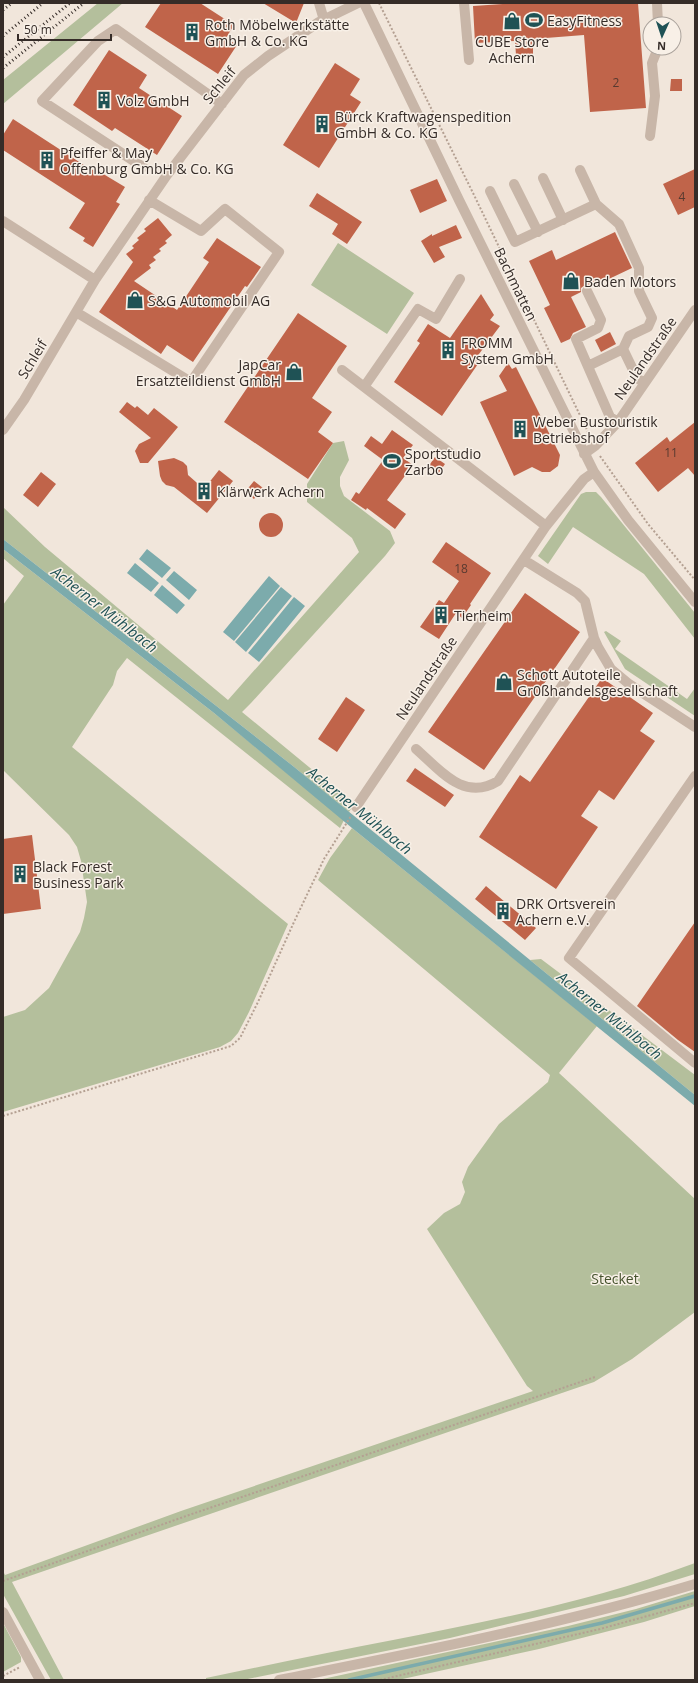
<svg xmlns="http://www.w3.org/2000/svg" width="698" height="1683" font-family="'Open Sans',sans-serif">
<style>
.green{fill:#b4bf9c}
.water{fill:#7cabac}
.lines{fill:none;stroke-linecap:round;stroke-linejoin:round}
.stream{stroke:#7cabac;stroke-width:3.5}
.building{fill:#c0644a}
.path{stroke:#b4a092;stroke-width:2;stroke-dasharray:2 2;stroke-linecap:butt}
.minor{stroke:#c8b6a8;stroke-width:10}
.rail{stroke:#352c28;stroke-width:3;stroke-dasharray:1 3;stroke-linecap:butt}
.labels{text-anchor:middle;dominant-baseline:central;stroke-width:3;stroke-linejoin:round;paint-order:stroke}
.number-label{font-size:12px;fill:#583a30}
.poi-label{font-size:14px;fill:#352c28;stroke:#f8f0e7;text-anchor:start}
.street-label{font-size:14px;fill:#352c28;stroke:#f8f0e7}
.park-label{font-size:14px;fill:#45522d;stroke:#f8f0e7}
.water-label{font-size:15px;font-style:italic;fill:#1f5255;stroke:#f8f0e7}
</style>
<rect width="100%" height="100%" fill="#f1e6db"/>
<path class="green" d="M98,3H123L3,104V80Z
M338,243L414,293L387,334L311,285Z
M344,441L349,460L340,477V486L344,496L390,531L395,543L385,556L251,703L242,712L354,804L349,812L293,766L3,539V507L45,547L228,700L359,552L352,538L307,502V484L333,443Z
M586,492H596L601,497L695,613V639L644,574L573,527L548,564L538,556L581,494Z
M3,549L214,713L344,820L340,828L127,658L117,671L113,685L72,747L288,924L249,1012L238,1033L231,1041L220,1047L3,1112V1017L25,1010L49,988L80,932L84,918L87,902L81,861L77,847L69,835L3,770V605L24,576L3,558Z
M606,631L621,641L615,649L687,699L695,688V716L625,669L604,632Z
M352,828L597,1026L559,1073L695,1199V1312L632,1359L594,1382L12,1582L64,1680H51L3,1594V1571L5,1575L181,1511L533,1391L527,1386L427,1229L444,1213L460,1204L465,1192L462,1182L468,1167L499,1124L548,1082L550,1075L318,880L330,858Z
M541,959L695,1075V1095L530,960Z
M695,1563V1574L624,1596L450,1638L243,1680H206V1678C268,1665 330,1652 393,1640C495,1620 597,1600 695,1563Z
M695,1591V1606L644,1622L539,1649L398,1680H318L568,1626L636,1609Z
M3,1623L21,1657V1662L3,1672Z"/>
<path class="water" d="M3,539L293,766L695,1095V1106L352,828L214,713L3,549Z
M147,549L171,568L162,578L139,559Z
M135,563L159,583L151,592L127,573Z
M174,571L197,590L189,600L166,580Z
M269,576L280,586L234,641L223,632Z
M162,585L185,605L177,614L154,595Z
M281,587L292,596L246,652L235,642Z
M294,597L305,606L259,662L248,653Z"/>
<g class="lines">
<path class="stream" d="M349,1680L602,1623L695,1596"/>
</g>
<path class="building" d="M161,3H200L234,25L226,38L237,45L218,74L145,27Z
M263,3H304L296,23Z
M516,3H638L646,108L590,112L584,35L533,39V54L516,55L515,41L475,43L473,6Z
M109,50L147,75L139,88L182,116L157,155L115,128L112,131L73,105Z
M335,63L360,79L350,95L361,102L319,168L283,145Z
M671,79H682V91H670Z
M13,119L90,169L100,172L125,187L116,202L120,204L93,247L83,241L85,238L69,228L85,203L3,150V135Z
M695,169V207L678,215L663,184Z
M437,179L447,201L420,213L410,190Z
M317,193L362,222L347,244L332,234L338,224L309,206Z
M158,218L172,235L165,241L167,243L159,249L161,251L153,257L156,260L149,265L151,268L134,281L177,310L209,262L203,258L217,238L261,267L247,287L245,286L193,362L167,345L161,354L99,312L133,262L126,254L134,248L132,246L139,240L137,238L146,231L144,229Z
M456,225L462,238L439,247L445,257L434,263L421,241L432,234V236Z
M615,232L632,268L592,287L588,285H585L581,288V292L571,297L586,327L573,333L570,339L561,343L544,308L550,305L529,261L552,250L556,260Z
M481,294L494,315L490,320L500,326L476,358L480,361L442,416L394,382L420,343L417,341L428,324L450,338Z
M298,313L347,346L312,398L332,412L318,432L333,443L308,479L224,422Z
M610,332L616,344L601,352L595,340Z
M508,363L512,369L516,367L560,455L558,466L550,472H542L532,467L514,476L480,402L507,391L499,376Z
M127,402L135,408L137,406L148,415L154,408L178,427L148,463H140L135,451L139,444L151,438L119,412Z
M695,422V476L688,468L658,492L635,463L667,437L670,442Z
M392,430L413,445L403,458L413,465L387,500L406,514L395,529L367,508L366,510L351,500L356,492L359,494L383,460L364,446L371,436L382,444Z
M435,457L445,464L438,474L428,467Z
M174,458L183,462L187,466L188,475L204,489L219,470L233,481L207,513L174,487L166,485L162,481L160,476L158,461Z
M41,472L56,484L38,507L23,495Z
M254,481L263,488L254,499L245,492Z
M259 525a12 12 0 1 1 24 0a12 12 0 1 1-24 0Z
M446,542L491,573L470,604L471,605L462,618L456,613L439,639L420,627L439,600L444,603L459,581L432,562Z
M525,593L580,632L484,770L428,732Z
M602,678L653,713L640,731L655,741L614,800L599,790L581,816L598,827L556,889L479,837L520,775L530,782Z
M346,697L365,710L337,752L318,739Z
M415,768L454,795L445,807L406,781Z
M32,835L41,909L3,914V839Z
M486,886L536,928L525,940L475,899Z
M695,922V1052L678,1040L637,1006Z"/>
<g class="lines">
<path class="path" d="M379,3L474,195L588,432
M600,456L648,524L695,580
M3,1116L231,1046L240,1038L258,1002L294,922L324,859L351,816
M3,1581L189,1515L595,1377
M3,1676L20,1667
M380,1680L600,1629L695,1603"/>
<path class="minor" d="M319,3L324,20
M364,3L459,200L594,472L628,520L695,602
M464,3L469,60
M657,3L658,24
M650,136L655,96L652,63L658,48
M143,167L42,101L98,41L116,29L222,104
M580,170L596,204
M543,178L563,220
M514,184L538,232
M490,191L515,242L596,204L619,224L639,268V291L652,318L648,327L629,336L623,349L637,378L644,383
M3,221L95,280
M587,291L601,320L598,328L576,339L610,417L618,422
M76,312L191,382L279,252L225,209L201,231L149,200
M588,366L623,349
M342,370L546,526
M364,387L418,309L436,319L460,279
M3,430L24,400L95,280L167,175L244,75L268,56L319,22L358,3
M584,454L595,446L618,422L695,310
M524,560L577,593L585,601L594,638L598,647L611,669L629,684L695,727
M416,749C440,770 464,802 498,781L594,638
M695,776L569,958L695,1063
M356,807L546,526L584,479L594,472
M3,1612L40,1680
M279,1680C418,1652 559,1625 695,1584"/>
<path class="rail" d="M3,10L12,3
M3,36L43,3
M3,57L70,3
M3,68L84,3"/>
</g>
<defs>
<g id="stadium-bare" transform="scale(1.38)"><path d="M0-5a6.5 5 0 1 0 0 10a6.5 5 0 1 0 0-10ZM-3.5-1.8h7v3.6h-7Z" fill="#1f5255" stroke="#f8f0e7" stroke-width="2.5" paint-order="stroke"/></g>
<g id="shop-bare" transform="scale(1.38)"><path d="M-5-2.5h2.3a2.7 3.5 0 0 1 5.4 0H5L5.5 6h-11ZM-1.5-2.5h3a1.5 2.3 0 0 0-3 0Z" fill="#1f5255" stroke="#f8f0e7" stroke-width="2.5" paint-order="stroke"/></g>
<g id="building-bare" transform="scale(1.38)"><path d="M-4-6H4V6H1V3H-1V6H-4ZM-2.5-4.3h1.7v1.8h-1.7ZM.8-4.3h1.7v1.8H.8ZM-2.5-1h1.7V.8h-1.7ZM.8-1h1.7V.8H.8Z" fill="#1f5255" stroke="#f8f0e7" stroke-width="2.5" paint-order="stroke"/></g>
</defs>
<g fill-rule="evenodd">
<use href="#stadium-bare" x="534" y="20"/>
<use href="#shop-bare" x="512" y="21"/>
<use href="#building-bare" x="192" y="32"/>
<use href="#building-bare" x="104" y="100"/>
<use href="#building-bare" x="322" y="124"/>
<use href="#building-bare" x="47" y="160"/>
<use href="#shop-bare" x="571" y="281"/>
<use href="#shop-bare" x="135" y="300"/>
<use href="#building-bare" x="448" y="350"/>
<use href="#shop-bare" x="294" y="372"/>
<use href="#building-bare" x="520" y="429"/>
<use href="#stadium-bare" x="392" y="461"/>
<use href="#building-bare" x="204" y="491"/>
<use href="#building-bare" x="441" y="615"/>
<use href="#shop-bare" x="504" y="682"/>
<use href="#building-bare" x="20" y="874"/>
<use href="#building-bare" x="503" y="911"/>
</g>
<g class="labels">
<g class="number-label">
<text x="616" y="82">2</text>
<text x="682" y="196">4</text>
<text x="671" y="452">11</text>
<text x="461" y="568">18</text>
</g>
<g class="poi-label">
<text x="547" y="20">EasyFitness</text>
<text x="205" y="24">Roth Möbelwerkstätte<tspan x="205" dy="16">GmbH &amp; Co. KG</tspan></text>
<text x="512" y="41" text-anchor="middle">CUBE Store<tspan x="512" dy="16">Achern</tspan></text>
<text x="117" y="100">Volz GmbH</text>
<text x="335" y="116">Bürck Kraftwagenspedition<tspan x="335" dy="16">GmbH &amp; Co. KG</tspan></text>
<text x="60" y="152">Pfeiffer &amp; May<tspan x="60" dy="16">Offenburg GmbH &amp; Co. KG</tspan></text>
<text x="584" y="281">Baden Motors</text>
<text x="148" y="300">S&amp;G Automobil AG</text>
<text x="461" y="342">FROMM<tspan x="461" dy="16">System GmbH</tspan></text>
<text x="281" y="364" text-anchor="end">JapCar<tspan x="281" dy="16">Ersatzteildienst GmbH</tspan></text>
<text x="533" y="421">Weber Bustouristik<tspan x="533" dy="16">Betriebshof</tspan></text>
<text x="405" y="453">Sportstudio<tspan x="405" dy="16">Zarbo</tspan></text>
<text x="217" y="491">Klärwerk Achern</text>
<text x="454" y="615">Tierheim</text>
<text x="517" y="674">Schott Autoteile<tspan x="517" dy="16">Gr0ßhandelsgesellschaft</tspan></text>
<text x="33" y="866">Black Forest<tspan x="33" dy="16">Business Park</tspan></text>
<text x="516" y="903">DRK Ortsverein<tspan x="516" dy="16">Achern e.V.</tspan></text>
</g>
<g class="street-label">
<text transform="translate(219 85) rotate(-51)">Schleif</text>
<text transform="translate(516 284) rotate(64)">Bachmatten</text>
<text transform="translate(645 358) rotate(-55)">Neulandstraße</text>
<text transform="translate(32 359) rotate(-59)">Schleif</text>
<text transform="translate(426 678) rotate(-56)">Neulandstraße</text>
</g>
<g class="park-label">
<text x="615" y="1278">Stecket</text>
</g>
<g class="water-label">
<text transform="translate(105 609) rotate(38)">Acherner Mühlbach</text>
<text transform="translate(360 810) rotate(39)">Acherner Mühlbach</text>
<text transform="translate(610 1015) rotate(39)">Acherner Mühlbach</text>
</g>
</g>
<rect width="698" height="1683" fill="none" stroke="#352c28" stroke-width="8"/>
<g transform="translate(662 36) rotate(183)"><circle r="19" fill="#f8f0e7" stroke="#aaa29b"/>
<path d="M0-3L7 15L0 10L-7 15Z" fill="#1f5255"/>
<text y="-6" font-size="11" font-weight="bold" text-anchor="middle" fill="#352c28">N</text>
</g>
<path d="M18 34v6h93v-6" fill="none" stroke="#352c28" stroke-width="2"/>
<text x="24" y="34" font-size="12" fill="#352c28" stroke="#f8f0e7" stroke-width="3" paint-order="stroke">50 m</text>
</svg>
